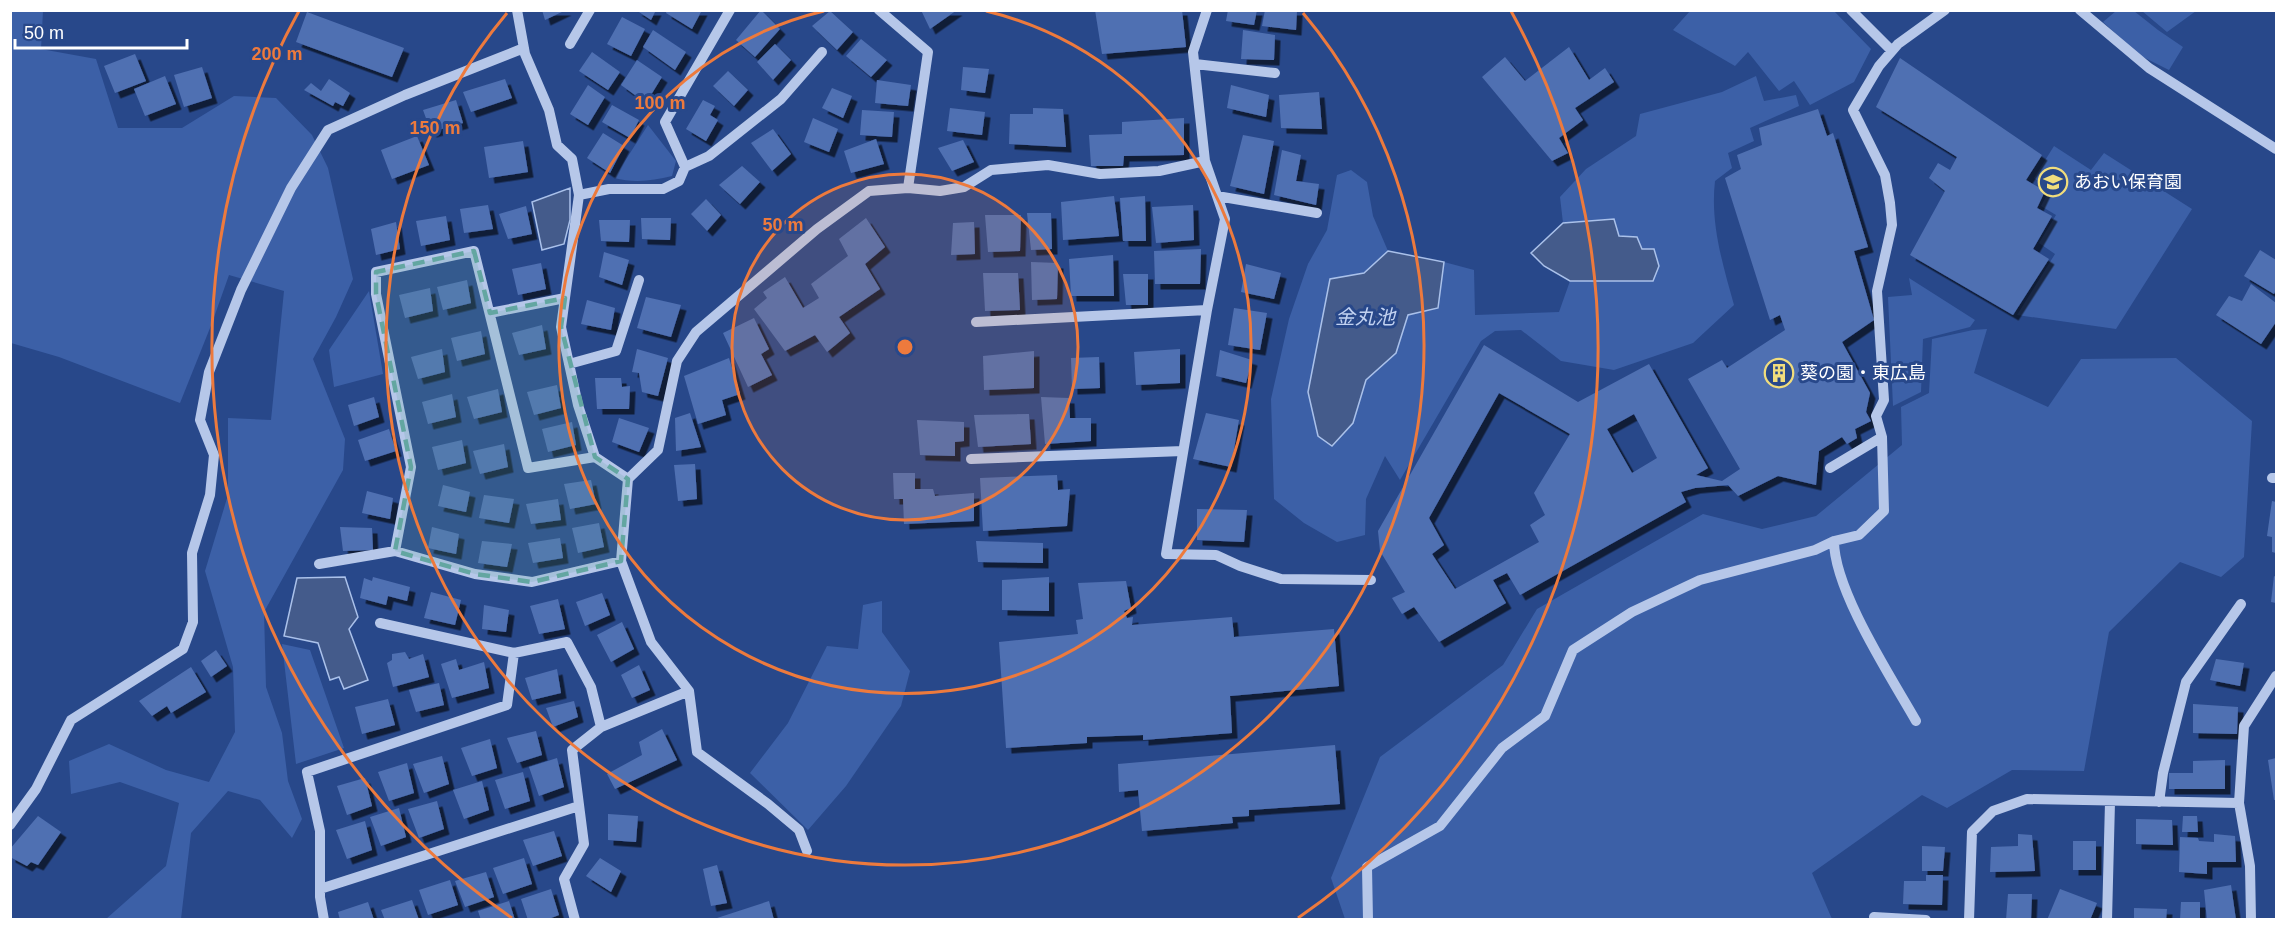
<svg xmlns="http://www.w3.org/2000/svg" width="2287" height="930" font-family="Helvetica,'Noto Sans JP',sans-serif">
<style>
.green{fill:#3c60a7}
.water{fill:#445b8b;stroke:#aac1ea;stroke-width:1.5}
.building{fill:#5070b2;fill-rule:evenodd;filter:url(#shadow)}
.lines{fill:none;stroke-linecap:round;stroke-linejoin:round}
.minor{stroke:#b6c7e9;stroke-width:10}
.marked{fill:#63a6a1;fill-opacity:0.2;stroke:#63a6a1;stroke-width:4.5;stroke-dasharray:12 8;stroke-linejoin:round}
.ring{fill:none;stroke:#ed7a3d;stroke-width:3}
.labels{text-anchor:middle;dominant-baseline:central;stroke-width:6;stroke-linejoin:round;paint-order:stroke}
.poi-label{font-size:18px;fill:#fff;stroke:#28488a;text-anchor:start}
.water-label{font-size:20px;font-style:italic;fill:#c2d2f1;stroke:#28488a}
.centre{fill:#ed7a3d;stroke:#28488a;stroke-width:3}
.ring-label{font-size:18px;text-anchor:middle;font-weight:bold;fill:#ed7a3d;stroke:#28488a;stroke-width:6;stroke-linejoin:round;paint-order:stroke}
</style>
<defs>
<filter id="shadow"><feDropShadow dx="5.5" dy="5.5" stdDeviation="0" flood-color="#0009"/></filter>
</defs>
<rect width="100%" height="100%" fill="#28488a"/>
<path class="green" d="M10,11H43L41,49L96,59L118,128H182L234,96L276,98L312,135L328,168L353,279L336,317L313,359L345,439L343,470L264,612L266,687L282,733L288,781L302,819L292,838L260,800L228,791L191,833L181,919H106L166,866L179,803L120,782L71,794L69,761L109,744L166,770L209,782L235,732L233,667L205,571L228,495V418L271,420L284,291L229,275L212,323L180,403L59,357L11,343Z
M1690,11H1834L1871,49L1854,82L1810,105L1794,81L1779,91L1748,52L1735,66L1673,30Z
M2116,11H2134L2158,30L2183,47L2169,70L2139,55L2103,22Z
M2142,11H2196L2167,32Z
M1756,76L1764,101L1796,95L1799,106L1750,128L1754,141L1728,153L1732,168L1715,181C1710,224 1723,265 1734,305L1693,343L1614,370L1561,361L1521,330L1495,331L1481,341L1400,480L1385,456L1366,499L1365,535L1337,542L1304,523L1274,499L1271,399L1289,319L1308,264L1327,230L1337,175L1351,170L1367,182L1373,216L1388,251L1364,273L1353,423L1366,380L1396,353L1408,315L1438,308L1444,262L1474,270L1475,315L1559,312L1570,281H1604L1642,249L1636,238L1618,236L1614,219L1563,223L1560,197L1586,169L1636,136L1640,114L1722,92Z
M648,125L676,161L672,176C652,181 634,183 614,178Z
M2054,146L2091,170L2104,153L2192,209L2116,329L2017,315L2055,254L2039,243L2056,215L2041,206L2050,189L2034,178Z
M1909,278L1975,320L1970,327L1923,339L1921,392L1893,406L1888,297L1912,295Z
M369,291L383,374L334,387L329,350Z
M1987,329L1974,373L2048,407L2081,359L2176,358L2252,421L2244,557L2221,577L2180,562L2109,632L2084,771L2012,770L1947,808L1922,795L1812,873L1832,919H1345L1331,878L1380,757L1503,665L1537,609L1703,514L1762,529L1816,516L1902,445L1901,407L1929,393L1932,339L1973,330Z
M882,601V632L910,671L901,706L846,786L808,830L750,773L788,723L827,646L858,649L863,605Z
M282,644L310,650L344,748L296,764Z"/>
<path class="water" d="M570,188V220L564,244L542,250L532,202Z
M1614,219L1619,236L1637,237L1642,249H1654L1659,266L1653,281H1570L1544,266L1531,253L1563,223Z
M1388,251L1444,262L1438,308L1408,315L1396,353L1366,380L1353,423L1332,446L1318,436L1308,392L1330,279L1364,273Z
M345,577L358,617L349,629L368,680L344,689L339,677L330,680L318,643L284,636L297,578Z"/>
<path class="building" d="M542,10H566L545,20Z
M636,10H656L651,20Z
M667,10H702L692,29L666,13Z
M761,10L780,29L755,57L736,40Z
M921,10H957L930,29Z
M1095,10H1182L1186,47L1102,54Z
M1228,10H1257L1254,25L1226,21Z
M1265,10H1297L1296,30L1262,26Z
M830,11L853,32L837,50L812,26Z
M307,12L404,48L392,77L296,42Z
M622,17L645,29L631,56L607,44Z
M653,30L686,52L675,70L643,47Z
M1243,30L1275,35L1274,60L1241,59Z
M861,39L887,60L871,77L846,56Z
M775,44L791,60L773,80L757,62Z
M1569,47L1589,80L1605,68L1614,82L1575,108L1583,120L1559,138L1568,153L1552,161L1482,77L1505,57L1525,81Z
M592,52L620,72L608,90L579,71Z
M135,54L146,81L115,93L104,66Z
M1900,58L2042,155L2026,180L2045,191L2037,208L2052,216L2033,249L2049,259L2013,315L1910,255L1945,191L1929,178L1938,163L1950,170L1957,157L1876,107Z
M637,60L662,77L646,103L621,85Z
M202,67L212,98L184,107L174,75Z
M963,67L989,69L985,93L961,90Z
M728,71L748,90L734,106L713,86Z
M165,76L176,104L145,116L134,89Z
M329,79L350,93L343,106L335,102L333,106L304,90L311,83L321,91Z
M505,79L512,98L471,112L463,92Z
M877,80L911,85L908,106L875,103Z
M588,85L605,97L588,125L570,114Z
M1231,85L1269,95L1266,117L1227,108Z
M832,88L852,96L843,118L822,108Z
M1319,92L1322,129L1281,128L1279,95Z
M456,100L463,123L431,132L423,110Z
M703,100L715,106L710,115L718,120L706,141L686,129Z
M612,105L639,120L630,138L602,122Z
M950,108L985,112L982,135L947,131Z
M1033,108L1063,109L1066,147L1009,144L1010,114H1033Z
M1818,109L1827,136L1833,133L1868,247L1854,251L1874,320L1842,342L1870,393L1866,412L1871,421L1855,429L1857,438L1847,444L1842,437L1819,451L1816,485L1778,476L1738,496L1728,485L1695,488L1681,492L1686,502L1520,595L1507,573L1493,580L1506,603L1439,642L1414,607L1402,614L1392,598L1405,592L1380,551L1378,531L1484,345L1578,402L1649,364L1708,468L1696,475L1722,481L1740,469L1688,379L1722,360L1727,368L1785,330L1780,315L1770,320L1725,178L1741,169L1737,155L1762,145L1759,128ZM1499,393L1570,434L1534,493L1545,515L1530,525L1539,542L1455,589L1432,554L1444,545L1429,518ZM1634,414L1657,458L1632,473L1607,429Z
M862,110L894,112L892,137L860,135Z
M813,118L838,129L829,152L804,142Z
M1184,118V155L1124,156L1123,166H1091L1089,135L1122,134V122Z
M773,129L791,154L772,171L751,143Z
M603,133L624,146L610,173L587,158Z
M1243,135L1274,141L1264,194L1230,186Z
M417,136L429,165L392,179L381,150Z
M876,139L884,164L851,173L844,151Z
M963,140L974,162L952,171L938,148Z
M523,141L528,172L489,178L484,147Z
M1282,150L1301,155L1296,181L1319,184L1316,205L1274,195Z
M742,166L760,182L740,204L719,185Z
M1114,196L1119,236L1063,240L1061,202Z
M1145,196L1146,241H1123L1120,198Z
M706,199L721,215L707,231L691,214Z
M488,205L493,229L464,233L460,209Z
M1193,205L1194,240L1156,243L1152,207Z
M526,206L532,234L508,239L499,214Z
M1027,213H1051L1052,249L1031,250Z
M985,215H1021L1020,251L988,252Z
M446,216L450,240L421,246L416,221Z
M641,218H671L670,240L642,239Z
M866,218L885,247L865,264L880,289L839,317L850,333L827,352L815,335L785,351L754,309L767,298L763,292L785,277L803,308L819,298L811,284L848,256L839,239Z
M599,220H630L629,242L601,241Z
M396,222L400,249L376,255L371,229Z
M974,222L975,254L951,255L953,223Z
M1201,249L1200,284H1155L1154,251Z
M2260,250L2276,260V290L2274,294L2244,276Z
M604,252L629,260L622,285L599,277Z
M1113,255L1114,296H1071L1069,259Z
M1031,262L1058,263L1057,299L1032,300Z
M541,263L546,289L518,295L512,269Z
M1246,264L1281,273L1274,299L1241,292Z
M983,273H1018L1020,310L985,311Z
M1123,274H1148V305H1126Z
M467,280L471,303L443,310L437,287Z
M2251,284L2276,303V322L2261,344L2216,315L2229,296L2242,301Z
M430,288L433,311L405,318L399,295Z
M646,297L681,305L671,337L637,328Z
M587,300L615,308L611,330L581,324Z
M1234,308L1267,313L1260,350L1228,345Z
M754,318L769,349L761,354L772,375L748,387L723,333Z
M542,325L546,349L519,355L512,333Z
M481,331L485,354L457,361L451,338Z
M442,349L445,372L418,379L411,357Z
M637,349L668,358L658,396L642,392L639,373L632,372Z
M1180,349V383L1136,385L1134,352Z
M1220,350L1252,360L1246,383L1216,376Z
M1034,351V388L984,390L983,356Z
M1099,357L1100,388L1072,389L1071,358Z
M729,358L740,394L722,400L726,415L698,424L684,376Z
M595,378H621L622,387L630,386L629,409H597Z
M557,385L561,408L534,415L527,392Z
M498,389L502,412L474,419L467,397Z
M452,394L456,417L428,424L422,402Z
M374,397L379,417L354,426L348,405Z
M1041,397L1069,398L1070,418H1091V441L1045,444Z
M690,413L701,447L676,451L675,418Z
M1206,413L1239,420L1231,467L1193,459Z
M1029,414L1031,444L978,447L974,415Z
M619,418L649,428L639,452L612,442Z
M917,420L964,422V441L955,442V456L920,455Z
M572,422L576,445L548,452L542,429Z
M389,429L396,451L365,461L358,440Z
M462,440L466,463L438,470L432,447Z
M504,444L508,467L480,474L473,451Z
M695,464L697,499L678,501L674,465Z
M893,473H915V489H933L935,496L974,493V521L904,524L903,499H894Z
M1057,475L1058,490L1070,489L1067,526L983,531L980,478Z
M591,480L596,504L570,509L564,484Z
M443,485L470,492L466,512L438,506Z
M367,491L393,498L390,519L362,513Z
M484,495L514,499L509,523L479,518Z
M558,499L561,520L531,524L526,504Z
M2272,501L2276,502V553L2272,552V537L2267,536Z
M1197,509L1247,510L1244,542L1197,540Z
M599,523L604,547L578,553L572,528Z
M340,527L372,528L373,550L343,551Z
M432,527L459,534L456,554L428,548Z
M560,538L563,558L533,563L528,543Z
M482,541L512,544L507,567L478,563Z
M976,541L1043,543V563L978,562Z
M2274,576L2276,577V603L2271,602Z
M373,577L410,587L407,601L388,596L386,605L360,598L364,578L372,581Z
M1049,577V611L1002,610V580Z
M1126,581L1131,608L1124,611L1127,618L1133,617L1132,625L1232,617L1234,637L1334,629L1339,686L1230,696L1232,733L1143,740V735L1087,737V743L1006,748L999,642L1078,634L1076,620L1083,619L1078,583Z
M431,592L461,600L455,625L424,618Z
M602,593L610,615L585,626L576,602Z
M558,599L565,629L539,634L530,606Z
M484,605L509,610L506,632L482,629Z
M622,622L634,649L611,662L597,635Z
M216,650L227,666L211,677L201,661Z
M405,652L409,659L423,654L429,677L393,687L387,663L392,660V654Z
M456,659L459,670L484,662L489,688L452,698L441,664Z
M2216,659L2244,663L2240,686L2210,680Z
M639,665L650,690L632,698L621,675Z
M191,667L206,692L171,713L167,706L152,716L139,701Z
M557,669L561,693L532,700L525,678Z
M439,683L444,705L416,712L409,690Z
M388,699L395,725L362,734L355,707Z
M574,701L578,717L553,727L546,708Z
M2193,704L2238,707L2237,734L2193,733Z
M662,729L677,760L615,789L607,774L642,755L639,742Z
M536,731L542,755L517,763L507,738Z
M490,739L497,768L472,776L461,748Z
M1335,745L1340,804L1249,810V816L1232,817L1233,823L1142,831L1138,790L1119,792L1118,764Z
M442,756L449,784L424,793L413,764Z
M557,758L564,787L539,796L529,767Z
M2276,758V800H2274L2268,760Z
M2225,760V789H2169V773H2193V761Z
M407,763L414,793L389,801L378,772Z
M523,772L530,801L505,809L495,780Z
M365,778L372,806L347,815L337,786Z
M482,781L489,810L464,819L453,790Z
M437,801L444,829L419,838L408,809Z
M399,808L406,837L381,846L370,817Z
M608,814L638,816L636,842L608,840Z
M38,816L61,832L38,865L31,862L27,866L10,857V849Z
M2183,816H2197L2198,832H2182Z
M2136,819L2172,820L2173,845L2136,844Z
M365,821L372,850L347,859L336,830Z
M554,831L562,856L533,866L523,840Z
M2018,834L2032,835L2035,871L1990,872L1991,847L2018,846Z
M2214,834L2235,836L2236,862H2207V874L2179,872L2180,837L2198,838L2199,841L2214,842Z
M2073,841H2096V870H2073Z
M1922,846L1945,847L1943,871H1922Z
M524,858L532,884L503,894L493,868Z
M600,858L621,871L611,892L586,876Z
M717,865L727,903L711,906L703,869Z
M486,872L494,897L465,907L455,881Z
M1926,875H1943L1942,905L1903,904L1904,881H1926Z
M450,880L458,905L428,915L419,890Z
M2231,885L2236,920H2207L2204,890Z
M551,889L559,915L546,920H528L521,899Z
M2060,889L2097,903L2090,920H2047Z
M2008,894H2032L2031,920H2006Z
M412,900L419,920H385L381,910Z
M509,901L515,920H481L478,911Z
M769,901L774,920H714V919Z
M368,902L374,920H340L338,912Z
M2181,902H2200V920H2180Z
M2134,908L2167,909L2166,920H2134Z"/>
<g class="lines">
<path class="minor" d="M517,10L525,54L549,110L557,145L572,159L579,195L561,327L578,405L595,457L628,479
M879,10L928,52L908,188
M1207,10L1193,52L1205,161L1225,219L1207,310L1166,554L1216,555L1240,566L1281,579L1371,580
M1851,10L1892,51
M2080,10L2149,68L2276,149
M570,44L590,10
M1195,64L1275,73
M685,167L709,156L781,99L822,52
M579,195L609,189H663L679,181L685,167L665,122L730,10
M1217,196L1317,213
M490,313L565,298
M976,322L1207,310
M569,364L616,351L639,280
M595,457L528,468L474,251L376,272V294L411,467L395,551L475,574L532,582L621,561
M971,459L1183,451
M1830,468L1882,437L1876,416L1884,400L1877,291L1892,225L1890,203L1885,175L1853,110L1879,66L1898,44L1945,10
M2272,478H2276
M1834,541C1834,590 1891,677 1916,721
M319,564L395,551
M380,623L514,653L567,642L591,687L601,727
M2159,802L2163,773L2186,682L2241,604
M10,825L36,789L71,720L183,649L193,622L192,553L210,495L214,455L200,420L209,372L241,290L291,188L328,130L405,95L524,48
M807,851L799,830L768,804L697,752L689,691L651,642L621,561L628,479L658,450L677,361L696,332L817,229L869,191L908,188L940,191L964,187L991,170L1048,165L1100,174L1159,171L1205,161
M320,889L579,806
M1874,917L1926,920
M324,920L320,897V831L307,772L507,705L514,653
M575,920L564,879L584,844L572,750L601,727L689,691
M1368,920L1367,867L1440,826L1502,748L1545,716L1573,650L1632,612L1700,580L1815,550L1834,541L1859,535L1884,511L1882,437
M1969,920L1972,832L1993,811L2027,799L2239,803
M2107,920L2110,802
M2251,920L2250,866L2239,803L2244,726L2276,676"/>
</g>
<path class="marked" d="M474,251L490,313L565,298L561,327L595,457L628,479L621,561L532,582L475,574L395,551L411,467L376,294V272Z"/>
<circle cx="905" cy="347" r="173" fill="#ed7a3d" fill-opacity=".12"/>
<g class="ring">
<circle cx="905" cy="347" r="173"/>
<path d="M986 11A346 346 0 1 1 824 11"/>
<path d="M1303 13A519 519 0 1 1 507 13"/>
<path d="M512 918A693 693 0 0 1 299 11M1511 11A693 693 0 0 1 1298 918"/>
</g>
<defs>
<g id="school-ring" transform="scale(1.5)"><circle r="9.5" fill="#28488a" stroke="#f1dd7c" stroke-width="1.5"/><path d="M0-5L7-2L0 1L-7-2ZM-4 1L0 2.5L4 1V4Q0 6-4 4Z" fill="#f1dd7c"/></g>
<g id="building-ring" transform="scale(1.5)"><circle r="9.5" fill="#28488a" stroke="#f1dd7c" stroke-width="1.5"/><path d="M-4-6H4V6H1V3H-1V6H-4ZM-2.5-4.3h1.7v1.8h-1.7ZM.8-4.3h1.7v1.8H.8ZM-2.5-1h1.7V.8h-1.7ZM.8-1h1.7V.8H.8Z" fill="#f1dd7c"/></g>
</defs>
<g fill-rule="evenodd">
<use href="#school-ring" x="2053" y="182"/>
<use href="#building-ring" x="1779" y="373"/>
</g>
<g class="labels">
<g class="poi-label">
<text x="2074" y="182">あおい保育園</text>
<text x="1800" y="373">葵の園・東広島</text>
</g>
<g class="water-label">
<text x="1365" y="317">金丸池</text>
</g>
</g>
<circle cx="905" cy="347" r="9" class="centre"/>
<g class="ring-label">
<text x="277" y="60">200 m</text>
<text x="660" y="109">100 m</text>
<text x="435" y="134">150 m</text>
<text x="783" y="231">50 m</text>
</g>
<rect width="2287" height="930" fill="none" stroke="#ffffff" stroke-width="24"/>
<path d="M15 39v9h172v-9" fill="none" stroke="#ffffff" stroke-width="3"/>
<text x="24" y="39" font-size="18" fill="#ffffff" stroke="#28488a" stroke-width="4.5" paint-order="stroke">50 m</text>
</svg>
